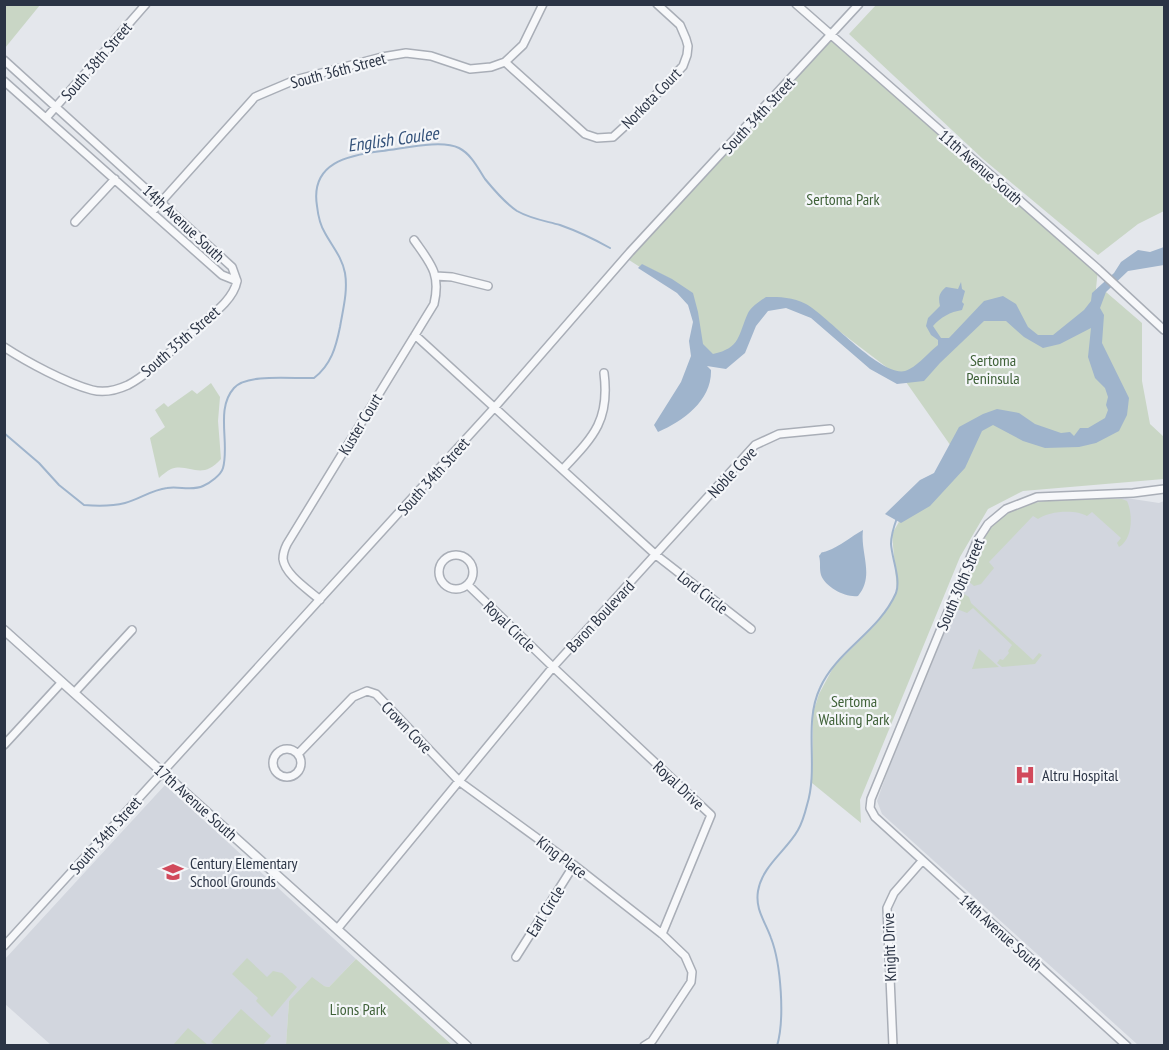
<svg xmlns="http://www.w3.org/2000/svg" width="1169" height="1050" font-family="'PT Sans Narrow',sans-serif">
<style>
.built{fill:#d2d6de}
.green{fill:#c9d6c5}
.water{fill:#9fb4cc}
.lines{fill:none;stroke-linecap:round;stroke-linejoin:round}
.stream{stroke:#9fb4cc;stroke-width:2}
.minor-casing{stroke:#a9aeb7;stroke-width:10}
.tertiary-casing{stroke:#a9aeb7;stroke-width:11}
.minor{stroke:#f7f8fa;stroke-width:7}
.tertiary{stroke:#f7f8fa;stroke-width:8}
.labels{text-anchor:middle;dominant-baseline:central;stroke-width:4.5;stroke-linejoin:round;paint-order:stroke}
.street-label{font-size:16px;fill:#2b3445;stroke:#f4f6f9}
.park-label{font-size:16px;fill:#3f6138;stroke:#f4f6f9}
.poi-label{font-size:16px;fill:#2b3445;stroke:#f4f6f9;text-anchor:start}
.water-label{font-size:18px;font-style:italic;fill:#34527a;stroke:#f4f6f9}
</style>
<rect width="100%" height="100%" fill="#e4e7ec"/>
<path class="built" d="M1126,498L1159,503L1164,501V1045H1138L882,814L877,801L889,767L977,553L989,530L1003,516L1045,501Z
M165,785L356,959L329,987L324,986L289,1001L286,1045H51L5,1004V959Z"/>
<path class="green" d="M4,5H40L5,48L4,47Z
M876,5H1164V211L1138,224L1098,255L983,159L849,34Z
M830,35L1098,269L1094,308L1106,292L1142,323V381L1150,424L1164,437V479L1023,491L988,509L960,557L860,800L861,823L812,783L813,713L819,694L834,666L873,627L889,607L897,590L892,534L915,494L960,459L906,382L814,312L769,303L727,363L702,359L695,315L682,294L629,260Z
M211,383L220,397L218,421L221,459C201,482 189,462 171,469C167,471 162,475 159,478L150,438L165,427L155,410L164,403L168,407L192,390L197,394Z
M1122,499L1127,501C1133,514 1133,539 1119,547L1117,543L1121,538L1092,512L1087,516C1076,509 1048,511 1038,519L1033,516L989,562L994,568L981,584L974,586L967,580C973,563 978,543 990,529C1022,491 1077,500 1122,499Z
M964,594L969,597L971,603L1033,660L1039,653L1042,655L1035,664L1002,667L997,663L1000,659L1003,660L1009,653L1008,651L1012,645L973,608L967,613L957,609L955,606L958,599Z
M979,649L999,667L972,669Z
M247,958L267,977L273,971L282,973L297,987L272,1017L256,1001L258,998L232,974Z
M356,959L452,1045H286L289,1001L312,977L324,986L329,987Z
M241,1009L271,1036L263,1045H215L211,1042Z
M188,1028L208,1045H173Z"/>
<path class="water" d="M1164,247V265L1128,271L1106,292L1100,308L1104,315L1102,343L1129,398L1127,415L1119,431L1096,443L1079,447L1045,448L1023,441L993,425L982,431L965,468L930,506L901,523L885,514L920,480L934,473L959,427L983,414L997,409L1019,413L1035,424L1061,433L1070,432L1074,436L1080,428H1088L1105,418L1108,410L1106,405L1108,397L1105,388L1095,378L1088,357L1091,328L1060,344L1043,348L1024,337L1006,321H984L940,363L924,381L897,384L870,369L811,318L786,308L768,311L756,326L745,353L726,369L707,366L711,370C712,400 684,421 658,432L654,425L681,382L691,356L689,341L693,322L688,305L677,293L638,268L642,264L672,279L693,293L698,312L703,344L713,354C741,348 738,335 748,313C751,307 760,301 766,297C780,297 793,297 806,304C829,317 881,377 905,371C916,368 929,352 938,345V340L931,335L926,326L928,318L940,306C938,297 939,293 946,287L958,289L961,282L962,289L965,291L962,302L964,304L962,310C950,312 941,317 933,326L941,338H949L984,301L1003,296L1016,304L1028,327L1038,335H1053L1084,310L1091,301L1092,293L1114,273L1121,262L1138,250L1150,252Z
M863,530C860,553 875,576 858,596C846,598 825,587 821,575C819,568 821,563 819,556C824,550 819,554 827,551C841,546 850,537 863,530Z"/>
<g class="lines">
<path class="stream" d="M4,433L39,463L59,485L84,505C96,506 113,506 125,503C140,499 151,490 167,488C178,486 193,491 203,486C210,483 221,475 223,468C230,443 215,409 234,388C247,373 294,379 314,378C331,365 336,347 340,327C343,309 348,291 345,273C342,257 332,246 325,233C320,225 318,215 317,206C310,163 348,155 382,151C402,149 441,139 459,148C471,154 478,168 485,179C494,190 505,203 517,211C531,219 546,221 560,225C577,231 594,239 610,248
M777,1046C785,1019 781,964 771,938C765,921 755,910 758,891C762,866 787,850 798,830C802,823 805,813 807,805C819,767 803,724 820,688C836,651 879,632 896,593C901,579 892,559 891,544C891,535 894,526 897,518"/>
<g class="minor-casing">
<path id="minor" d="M796,4L1098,269L1164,330
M4,60L232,267L237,281
M505,62L585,134L597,138L613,137L636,116L683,66L687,55L688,46L686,39L680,25L657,4
M4,81L222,275L237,281
M46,118L146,4
M152,212L255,97L295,80L382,57L406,53L431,56L470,69L491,67L505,62L523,45L543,4
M75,222L115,179
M436,276L452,277L488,286
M415,335L656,555L751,629
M4,347C27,362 66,383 92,390C103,393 117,390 128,385C151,373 172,349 192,332C207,318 233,302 237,281
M563,469C594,436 610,420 604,373
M439 572a17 17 0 1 1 34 0a17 17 0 1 1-34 0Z
M468,585L553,667L711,815L662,934
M320,600C309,590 285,575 283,559C283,554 285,548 287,544L434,304C441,274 431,264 414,240
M74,693L132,630
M4,745L62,682
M273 763a14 14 0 1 1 28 0a14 14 0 1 1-28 0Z
M298,754L353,697L367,691L376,694L460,782L574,865L662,934L685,956L692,972L691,982L652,1041L644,1046
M338,928L553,667L755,445L779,434L830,429
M4,946L495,407L630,252L859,4
M516,957L574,865
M893,1046L887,908L894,893L922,861
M1127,1046L875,817L870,808L871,799L977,541L988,524L1006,509L1037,497L1133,493L1164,489"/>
</g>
<g class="tertiary-casing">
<path id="tertiary" d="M4,630L467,1046"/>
</g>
<use href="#minor" class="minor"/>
<use href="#tertiary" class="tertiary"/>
</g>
<defs>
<g id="hospital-bare" transform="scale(1.62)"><path d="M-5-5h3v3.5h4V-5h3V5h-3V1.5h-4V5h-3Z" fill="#d1495b" stroke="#f4f6f9" stroke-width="2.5" paint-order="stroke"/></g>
<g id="school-bare" transform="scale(1.62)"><path d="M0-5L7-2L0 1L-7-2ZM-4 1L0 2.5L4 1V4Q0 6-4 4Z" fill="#d1495b" stroke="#f4f6f9" stroke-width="2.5" paint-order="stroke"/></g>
</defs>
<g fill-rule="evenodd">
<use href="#hospital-bare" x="1025" y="775"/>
<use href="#school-bare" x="173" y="872"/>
</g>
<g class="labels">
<g class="street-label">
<text transform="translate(96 61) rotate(-49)">South 38th Street</text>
<text transform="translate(338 70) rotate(-15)">South 36th Street</text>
<text transform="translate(651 98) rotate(-46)">Norkota Court</text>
<text transform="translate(758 115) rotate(-47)">South 34th Street</text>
<text transform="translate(981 167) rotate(41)">11th Avenue South</text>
<text transform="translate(184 223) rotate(43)">14th Avenue South</text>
<text transform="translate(180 341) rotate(-41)">South 35th Street</text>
<text transform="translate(360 424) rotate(-59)">Kuster Court</text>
<text transform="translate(732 472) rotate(-47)">Noble Cove</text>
<text transform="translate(433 476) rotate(-48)">South 34th Street</text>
<text transform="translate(960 584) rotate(-67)">South 30th Street</text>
<text transform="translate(703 592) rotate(38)">Lord Circle</text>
<text transform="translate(600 616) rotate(-47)">Baron Boulevard</text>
<text transform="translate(510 626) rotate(44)">Royal Circle</text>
<text transform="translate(407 727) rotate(46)">Crown Cove</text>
<text transform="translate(679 785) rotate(43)">Royal Drive</text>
<text transform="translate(196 802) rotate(42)">17th Avenue South</text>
<text transform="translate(105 835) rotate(-48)">South 34th Street</text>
<text transform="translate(562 857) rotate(37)">King Place</text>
<text transform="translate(545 911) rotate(-58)">Earl Circle</text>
<text transform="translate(1001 932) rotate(42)">14th Avenue South</text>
<text transform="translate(889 947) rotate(-92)">Knight Drive</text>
</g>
<g class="park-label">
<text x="843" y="199">Sertoma Park</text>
<text x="993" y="360">Sertoma<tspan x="993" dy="18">Peninsula</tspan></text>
<text x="854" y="701">Sertoma<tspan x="854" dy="18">Walking Park</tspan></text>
<text x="358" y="1009">Lions Park</text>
</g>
<g class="poi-label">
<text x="1042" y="775">Altru Hospital</text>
<text x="190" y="863">Century Elementary<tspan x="190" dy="18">School Grounds</tspan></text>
</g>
<g class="water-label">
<text transform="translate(393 139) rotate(-8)">English Coulee</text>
</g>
</g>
<rect width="1169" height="1050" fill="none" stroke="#2b3445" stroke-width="12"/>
</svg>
